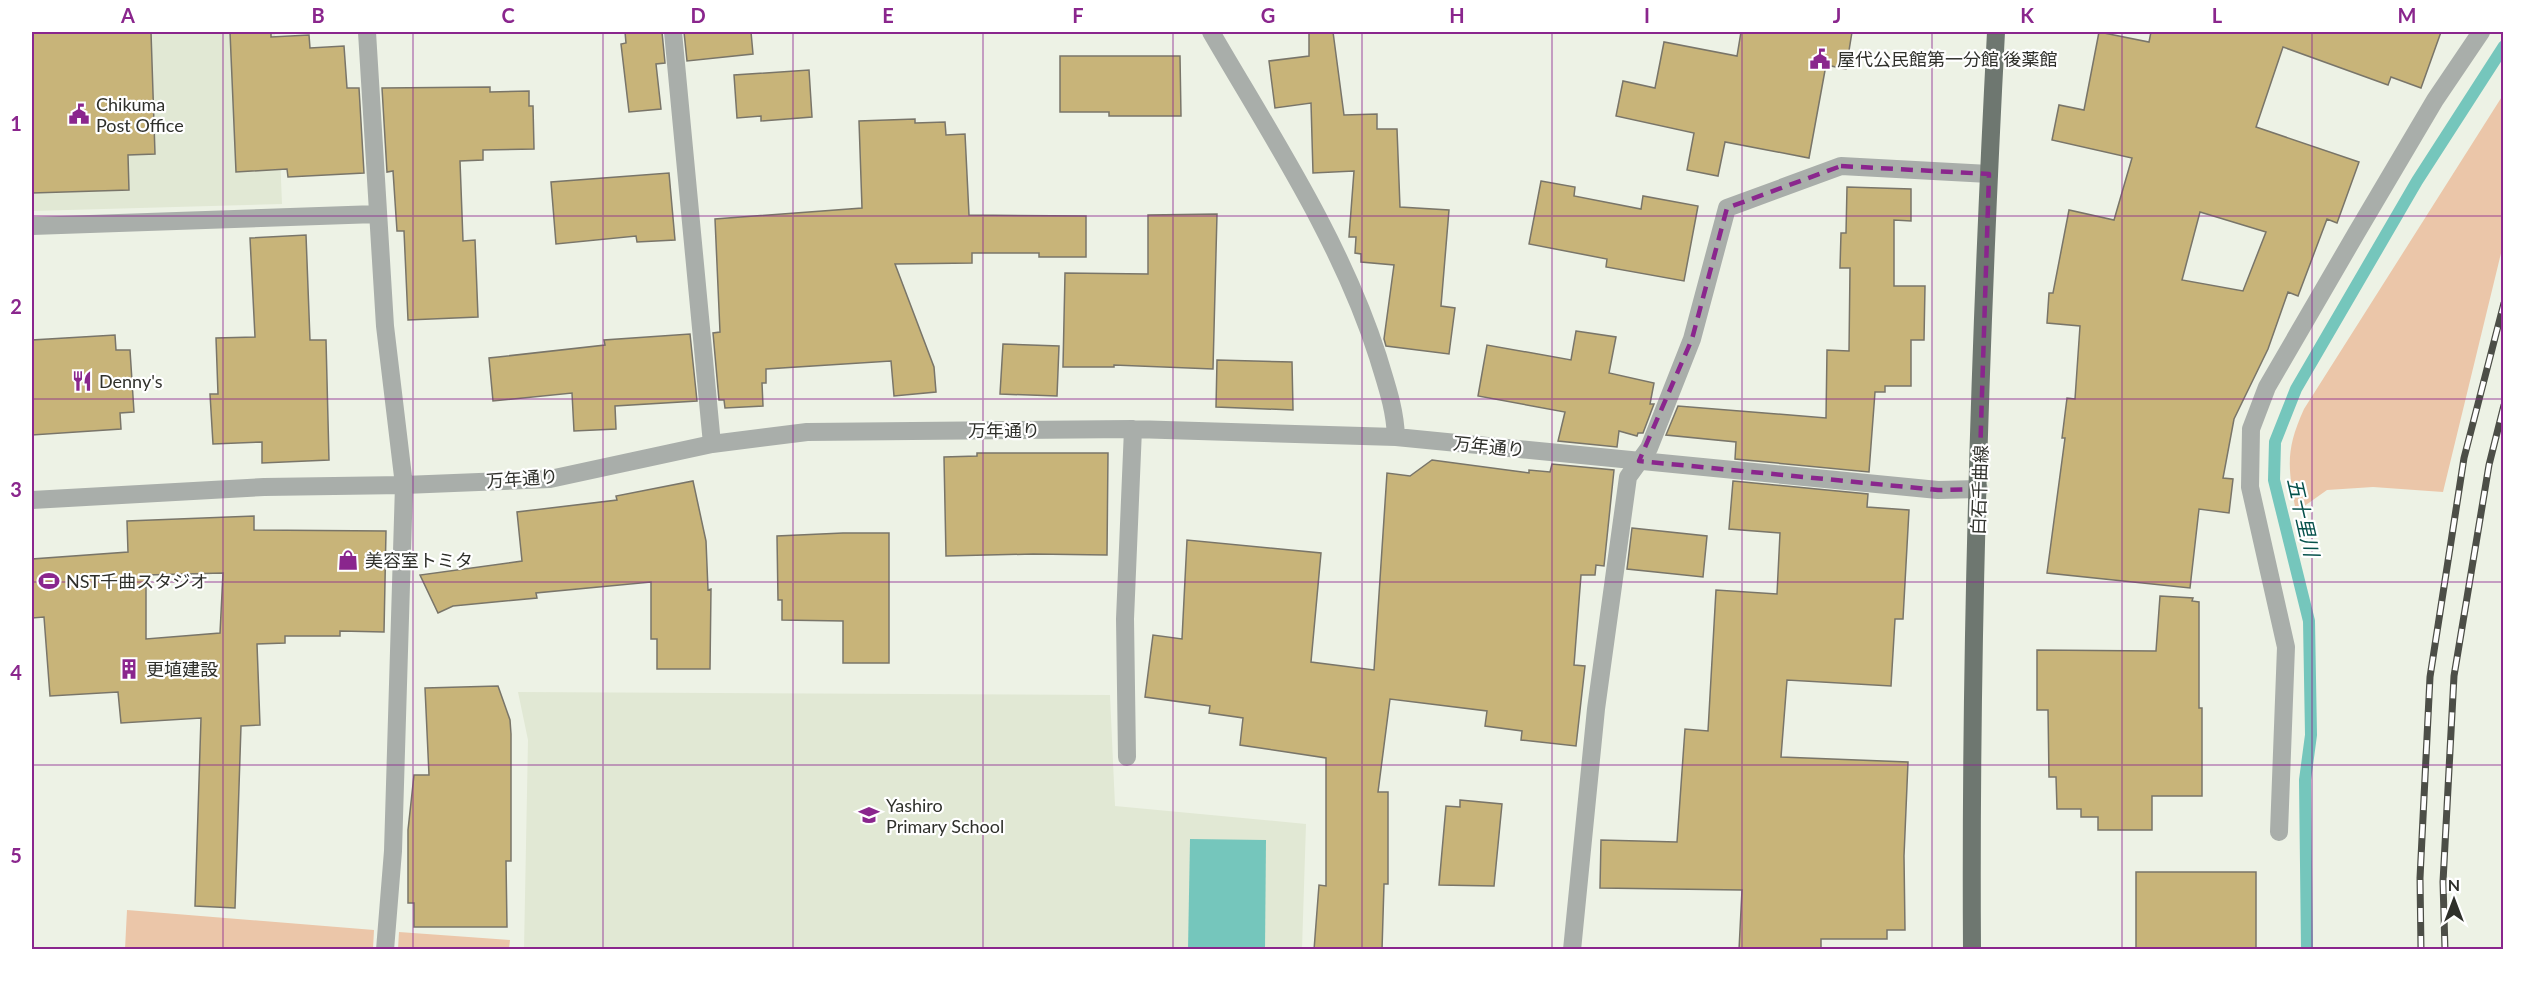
<svg xmlns="http://www.w3.org/2000/svg" width="2535" height="981" font-family="Lato,'Noto Sans JP',sans-serif">
<style>
.built{fill:#e1e8d4}
.green{fill:#ebc6a9}
.water{fill:#75c6bc}
.lines{fill:none;stroke-linecap:round;stroke-linejoin:round}
.stream{stroke:#75c6bc;stroke-width:12}
.building{fill:#c8b479;stroke:#797569;stroke-width:1.5;fill-rule:evenodd}
.minor{stroke:#a9aeaa;stroke-width:18}
.major{stroke:#6e7770;stroke-width:18}
.rail-casing{stroke:#4c4e47;stroke-width:7}
.rail{stroke:#fff;stroke-width:4.5;stroke-dasharray:14;stroke-linecap:butt}
.marked{fill:none;stroke:#8a268d;stroke-width:4.5;stroke-dasharray:12 8;stroke-linejoin:round}
.grid{fill:none;stroke:#8a268d;stroke-width:1.5;stroke-opacity:0.55}
.labels{text-anchor:middle;dominant-baseline:central;stroke-width:4.5;stroke-linejoin:round;paint-order:stroke}
.poi-label{font-size:18px;fill:#2f302b;stroke:#fff;text-anchor:start}
.street-label{font-size:18px;fill:#2f302b;stroke:#fff}
.water-label{font-size:20px;font-style:italic;fill:#06514b;stroke:#fff}
.neatline{fill:none;stroke:#8a268d;stroke-width:2}
.grid-label{font-size:20px;text-anchor:middle;font-weight:bold;fill:#8a268d}
</style>
<rect width="100%" height="100%" fill="#edf2e5"/>
<path class="built" d="M32,32H275L282,204L32,211Z
M518,692L1110,695L1115,806L1306,824L1302,949H524L528,740Z"/>
<path class="green" d="M2503,95V245L2443,492L2373,487L2327,490L2296,512C2288,467 2285,451 2304,409Z
M127,910L374,930L373,949H125Z
M399,932L510,940L509,949H398Z"/>
<path class="water" d="M1190,839L1266,840L1265,949H1188Z"/>
<g class="lines">
<path class="stream" d="M2307,950L2305,780L2311,735L2309,621L2274,480L2275,442L2296,389L2417,181L2504,46"/>
</g>
<path class="building" d="M32,32H151L155,154L128,155L129,190L32,193Z
M230,32H271V37L309,35L310,48L344,46L347,88H359L364,173L288,177L287,169L236,172Z
M625,32H662L665,63L656,64L661,109L629,112L621,44L626,43Z
M684,32H751L753,54L687,61Z
M1309,32H1333L1344,115L1377,114V129H1397L1400,207L1449,210L1441,306L1455,308L1449,354L1386,346L1384,339L1394,265L1361,262V254L1355,253L1356,237H1349L1354,171L1313,173L1311,103L1275,108L1269,61L1309,56Z
M1741,32H1852L1846,69L1826,65L1809,158L1725,142L1718,176L1687,170L1694,133L1616,116L1623,81L1655,88L1664,42L1737,56Z
M2099,32L2149,42L2151,32H2441L2421,88L2391,77L2388,85L2283,47L2256,127L2359,162L2337,223L2327,219L2298,296L2288,292L2268,349L2234,419L2223,478L2233,479L2229,513L2199,509L2190,588L2047,573L2065,438H2062L2067,398L2075,399L2080,326L2047,323L2049,293H2053L2069,210L2114,220L2132,158L2052,140L2059,105L2084,110ZM2200,212L2266,232L2243,291L2182,280Z
M1060,56H1180L1181,116H1109V112H1060Z
M809,70L812,117L761,121V116L737,118L734,75Z
M490,87V92L529,91V106H533L534,149L483,150V160L460,161L463,241L475,240L478,317L408,320L404,231H397L393,171L387,172L382,88Z
M915,119V123L945,122L946,135L965,134L969,215L1086,216V257H1039V253H972V263L895,264L934,367L936,392L894,396L891,361L766,369V383H762L763,406L725,408L724,400H719L713,333L720,332L715,219L862,208L859,121Z
M669,173L675,240L637,242L636,236L556,244L551,182Z
M1541,181L1575,187L1574,196L1641,209L1643,196L1698,206L1684,281L1606,267L1607,259L1529,244Z
M1847,187L1911,189V221L1894,220V286H1925L1924,340H1911V386H1885V392H1875L1869,472L1735,459L1736,442L1666,435L1678,406L1826,418L1827,350L1849,351L1850,268H1840L1841,233H1846Z
M1217,214L1213,369L1114,365V367H1063L1065,273L1148,274V215Z
M306,235L310,340H326L329,460L262,463V442L213,444L210,394H218L216,338L255,337L250,238Z
M1576,331L1616,337L1609,373L1654,383L1650,404H1654L1643,433H1638L1637,436L1619,431L1617,447L1558,441L1565,412L1478,396L1487,345L1571,360Z
M690,334L697,401L615,406L616,429L574,431L572,393L493,401L489,358L605,345L604,340Z
M115,335L116,350H130L134,412L120,413L121,429L32,435V340Z
M1003,344L1059,346L1057,396L1000,394Z
M1217,360L1292,362L1293,410L1216,407Z
M977,453H1108L1107,555L1033,554L946,556L944,457L977,456Z
M1432,460L1529,473V470L1550,472L1552,464L1614,470L1604,566L1596,565L1595,575H1581L1574,665L1585,666L1576,746L1521,740L1522,731L1485,726L1487,711L1390,699L1378,792H1388V884H1384L1382,950H1314L1319,885L1326,886V758L1240,745L1243,718L1209,713L1210,706L1145,697L1153,635L1182,639L1187,540L1321,553L1311,662L1374,670L1387,473L1410,476Z
M693,481L706,541L708,590L711,589L710,669H657V639H651V582L536,593L537,598L453,606L438,613L420,575L522,561L517,512L617,500L616,496Z
M1733,481L1868,494L1867,507L1909,510L1903,619H1895L1891,686L1787,680L1781,757L1908,762L1904,856L1905,930H1887V939H1821V950H1739L1742,890L1600,888L1601,840L1677,842L1685,729L1708,731L1716,590L1777,594L1780,533L1729,529Z
M254,516V530L386,531L384,632L340,631V636H285V643L257,644L260,725L241,726L235,908L195,906L201,718L121,723L118,692L50,696L44,617L32,618V559L128,552L127,521ZM223,573L220,633L146,639V575Z
M1632,528L1707,536L1703,577L1627,569Z
M843,533H889V663H843V621L782,620V600H778L777,536Z
M2160,596L2193,598L2192,601L2199,602V708H2202V796H2152V830H2098V817H2081V809H2057L2056,777H2049L2048,710H2037V650L2156,651Z
M498,686L510,720L511,734V861H506L507,927H414V903H408V830L414,775H429L425,688Z
M1460,800L1502,804L1494,886L1439,885L1446,806L1460,807Z
M2136,872H2256V950H2136Z"/>
<g class="lines">
<path class="minor" d="M367,32L385,326L404,485L393,851L385,950
M673,32L712,444
M1211,32C1272,137 1341,241 1378,357C1386,384 1395,408 1396,437
M32,226L377,214
M32,500L264,487L404,485L550,479L712,444L807,432L1133,429L1396,437L1938,490L1979,489
M1127,757L1125,619L1133,429
M2279,832L2286,647L2250,487L2251,429L2267,387L2357,232L2435,100L2481,32
M1572,950L1596,709L1628,477L1649,448L1692,339L1727,208L1841,166L1989,174"/>
<path class="major" d="M1972,950C1970,644 1980,337 1996,32"/>
<g class="rail-casing">
<path id="rail" d="M2421,950L2420,878L2430,677L2464,458L2504,303
M2445,950L2443,882L2454,676L2489,465L2504,405"/>
</g>
<use href="#rail" class="rail"/>
</g>
<path class="marked" d="M1841,166L1989,174L1979,489L1938,490L1639,461L1692,339L1727,208Z"/>
<path class="grid" d="M223,32V950M413,32V950M603,32V950M793,32V950M983,32V950M1173,32V950M1362,32V950M1552,32V950M1742,32V950M1932,32V950M2122,32V950M2312,32V950M32,216H2504M32,399H2504M32,582H2504M32,765H2504"/>
<defs>
<g id="civic-bare" transform="scale(1.62)"><path d="M-.6-6.5H3V-4.5H.6V-3L4-1V1h2V6H-6V1h2V-1L-.6-3ZM-1.2 2.5V6h2.4V2.5Z" fill="#8a268d" stroke="#fff" stroke-width="2.5" paint-order="stroke"/></g>
<g id="restaurant-bare" transform="scale(1.62)"><path d="M-5-6h1v4h1v-4h1v4h1v-4h1v5L-1.5 .5V6h-2V.5L-5-1ZM5-6V6H3V1.5H1.5Q1.5-4 5-6Z" fill="#8a268d" stroke="#fff" stroke-width="2.5" paint-order="stroke"/></g>
<g id="shop-bare" transform="scale(1.62)"><path d="M-5-2.5h2.3a2.7 3.5 0 0 1 5.4 0H5L5.5 6h-11ZM-1.5-2.5h3a1.5 2.3 0 0 0-3 0Z" fill="#8a268d" stroke="#fff" stroke-width="2.5" paint-order="stroke"/></g>
<g id="stadium-bare" transform="scale(1.62)"><path d="M0-5a6.5 5 0 1 0 0 10a6.5 5 0 1 0 0-10ZM-3.5-1.8h7v3.6h-7Z" fill="#8a268d" stroke="#fff" stroke-width="2.5" paint-order="stroke"/></g>
<g id="building-bare" transform="scale(1.62)"><path d="M-4-6H4V6H1V3H-1V6H-4ZM-2.5-4.3h1.7v1.8h-1.7ZM.8-4.3h1.7v1.8H.8ZM-2.5-1h1.7V.8h-1.7ZM.8-1h1.7V.8H.8Z" fill="#8a268d" stroke="#fff" stroke-width="2.5" paint-order="stroke"/></g>
<g id="school-bare" transform="scale(1.62)"><path d="M0-5L7-2L0 1L-7-2ZM-4 1L0 2.5L4 1V4Q0 6-4 4Z" fill="#8a268d" stroke="#fff" stroke-width="2.5" paint-order="stroke"/></g>
</defs>
<g fill-rule="evenodd">
<use href="#civic-bare" x="1820" y="59"/>
<use href="#civic-bare" x="79" y="114"/>
<use href="#restaurant-bare" x="82" y="381"/>
<use href="#shop-bare" x="348" y="560"/>
<use href="#stadium-bare" x="49" y="581"/>
<use href="#building-bare" x="129" y="669"/>
<use href="#school-bare" x="869" y="815"/>
</g>
<g class="labels">
<g class="poi-label">
<text x="1837" y="59">屋代公民館第一分館 後薬館</text>
<text x="96" y="104">Chikuma<tspan x="96" dy="21">Post Office</tspan></text>
<text x="99" y="381">Denny's</text>
<text x="365" y="560">美容室トミタ</text>
<text x="66" y="581">NST千曲スタジオ</text>
<text x="146" y="669">更埴建設</text>
<text x="886" y="805">Yashiro<tspan x="886" dy="21">Primary School</tspan></text>
</g>
<g class="street-label">
<text x="1004" y="430">万年通り</text>
<text transform="translate(1489 446) rotate(6)">万年通り</text>
<text transform="translate(522 478) rotate(-4)">万年通り</text>
<text transform="translate(1979 490) rotate(-88)">白石千曲線</text>
</g>
<g class="water-label">
<text transform="translate(2304 517) rotate(77)">五十里川</text>
</g>
</g>
<rect width="2535" height="981" fill="none" stroke="#ffffff" stroke-width="66"/>
<g transform="translate(2454 900)" stroke="#ffffff" stroke-width="4.5" paint-order="stroke">
<path d="M0-4.5L10 22L0 15L-10 22Z" fill="#2f302b"/>
<text y="-9" font-size="16" font-weight="bold" text-anchor="middle" fill="#2f302b">N</text>
</g>
<rect x="33" y="33" width="2469" height="915" class="neatline"/>
<g class="grid-label">
<text x="128" y="23">A</text>
<text x="318" y="23">B</text>
<text x="508" y="23">C</text>
<text x="698" y="23">D</text>
<text x="888" y="23">E</text>
<text x="1078" y="23">F</text>
<text x="1268" y="23">G</text>
<text x="1457" y="23">H</text>
<text x="1647" y="23">I</text>
<text x="1837" y="23">J</text>
<text x="2027" y="23">K</text>
<text x="2217" y="23">L</text>
<text x="2407" y="23">M</text>
<text x="16" y="131">1</text>
<text x="16" y="314">2</text>
<text x="16" y="497">3</text>
<text x="16" y="680">4</text>
<text x="16" y="863">5</text>
</g>
</svg>
